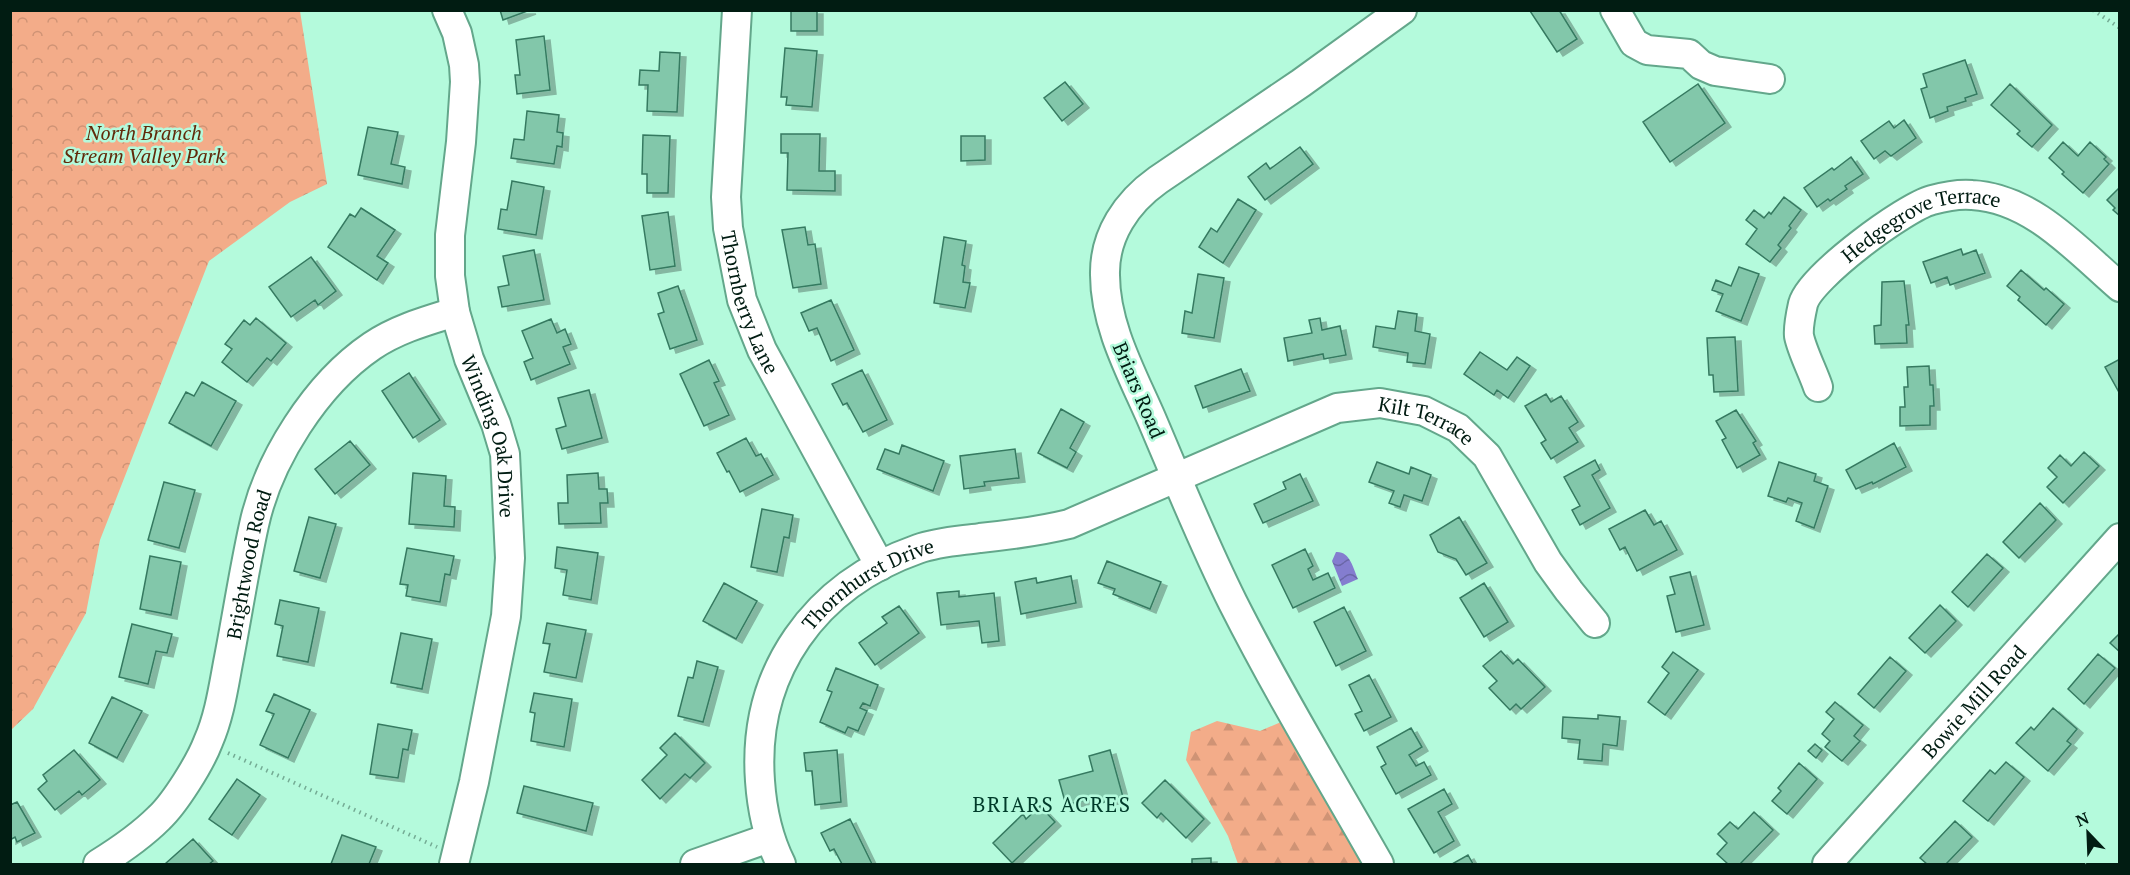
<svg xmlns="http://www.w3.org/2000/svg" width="2130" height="875" font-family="'PT Serif',serif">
	<defs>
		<pattern id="forest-firs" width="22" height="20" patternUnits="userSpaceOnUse" patternTransform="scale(1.5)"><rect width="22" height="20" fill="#f3ac89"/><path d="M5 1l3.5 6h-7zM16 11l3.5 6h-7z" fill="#cf9375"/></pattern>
		<pattern id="park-crowns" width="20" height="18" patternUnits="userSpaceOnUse" patternTransform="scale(1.5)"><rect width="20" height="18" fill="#f3ac89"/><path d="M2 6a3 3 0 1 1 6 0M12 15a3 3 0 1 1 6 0" fill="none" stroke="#cf9375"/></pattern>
		<pattern id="water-waves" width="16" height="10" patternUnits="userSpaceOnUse" patternTransform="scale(1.5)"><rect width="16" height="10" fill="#847dcf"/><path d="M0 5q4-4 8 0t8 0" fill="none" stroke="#6a66a7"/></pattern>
		<filter id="shadow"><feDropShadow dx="6" dy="4" stdDeviation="0" flood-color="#0004"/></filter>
	</defs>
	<rect width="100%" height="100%" fill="#b4fadc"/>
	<!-- forest -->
	<path fill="url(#forest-firs)" d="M1295,716L1379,864H1238L1228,836L1186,760L1191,732L1217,721L1260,731Z"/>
	<!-- park -->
	<path fill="url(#park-crowns)" d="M11,10L300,11L327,184L290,202L209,261L100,540L86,613L33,709L11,730Z"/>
	<!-- water -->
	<path fill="url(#water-waves)" d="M1336,552C1350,551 1353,568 1358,579L1342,586L1332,561Z"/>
	<!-- building -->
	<path fill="#82c7aa" stroke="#367a61" stroke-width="1.5" filter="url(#shadow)" d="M500,10H530L503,20Z
		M791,10H817V31H791Z
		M1559,10L1577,39L1557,52L1530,11Z
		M544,36L550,90L517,94L515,75H520L516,40Z
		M785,48L817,51L812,107L786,105L787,97H781Z
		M660,52L680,53L677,112L647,111L648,85H639L640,70L659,71Z
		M1965,60L1977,94L1965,98L1966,101L1947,107L1948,111L1930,118L1921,89L1927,87L1923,74Z
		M1065,82L1083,104L1062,121L1044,98Z
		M1698,84L1725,123L1670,162L1643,122Z
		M2010,84L2052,125L2032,147L2017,134L2020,131L1991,105Z
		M527,111L559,115L557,132L563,133L562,147L557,146L554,164L511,158L514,139L524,140Z
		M1904,120L1916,138L1891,156L1885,151L1874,159L1861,141L1889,121L1894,128Z
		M368,127L398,132L391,164L405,167L402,184L358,175Z
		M781,134H820L819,171H835V191L787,190L788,153H781Z
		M643,135L670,136L668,193H647V174H642Z
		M961,136H985V160L961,161Z
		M2063,142L2078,156L2090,142L2106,157L2104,159L2109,164L2083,193L2062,174L2064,172L2049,158Z
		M1300,147L1313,164L1265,200L1248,177L1266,163L1270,169Z
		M1851,157L1863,174L1845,186L1847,189L1830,201L1828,199L1817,207L1804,188L1832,168L1834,170Z
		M512,181L544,187L536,235L498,229L501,209L507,210Z
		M2120,187V216L2113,210L2115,208L2107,200Z
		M1784,197L1801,210L1789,226L1791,228L1778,245L1781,248L1770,262L1746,244L1757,229L1746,220L1754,210L1764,218L1769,212L1771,214Z
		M1238,199L1256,210L1223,263L1199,247L1211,228L1217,232Z
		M361,208L395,230L377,256L388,263L377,280L328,247L350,214L355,217Z
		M668,212L675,266L650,270L642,216Z
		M805,227L808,245L815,244L821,284L793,288L782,230Z
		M944,237L966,241L962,265L965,266L963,282L970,283L965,308L934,303Z
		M1961,249L1963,255L1976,250L1985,273L1950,285L1947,277L1931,283L1923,262Z
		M534,250L544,300L502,307L498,287L509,285L503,256Z
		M311,257L336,291L318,305L315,300L291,317L269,287Z
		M1739,267L1759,274L1741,321L1716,311L1723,294L1712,290L1716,280L1731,286Z
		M2021,270L2044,290L2046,288L2064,304L2046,325L2018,300L2020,297L2007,286Z
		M1198,274L1224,278L1214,338L1182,333L1185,311L1192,313Z
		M1904,281L1909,325H1906L1907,343L1875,344L1874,326L1881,325L1882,282Z
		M678,286L697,340L670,349L658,314L664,312L658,293Z
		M831,300L854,350L831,361L817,328L809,331L801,313Z
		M1398,311L1417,314L1415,331L1430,334L1425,364L1407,362L1408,353L1373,347L1376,326L1395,329Z
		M256,318L286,343L271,361L267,358L247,382L222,362L232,349L225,344L244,320L250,325Z
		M1320,318L1322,330L1340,326L1346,355L1324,359L1323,354L1288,361L1284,338L1312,333L1309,320Z
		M551,319L557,333L565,329L571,344L563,347L570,364L531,380L524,362L533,358L522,331Z
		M1735,337L1738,391L1714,392L1713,375H1709L1707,338Z
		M1480,352L1507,370L1517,357L1530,366L1508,398L1497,390L1494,395L1464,374Z
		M2120,359V394L2105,367Z
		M709,360L719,381L714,383L729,415L704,426L680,374Z
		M1929,366L1930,385H1933L1934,406H1930V425L1900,426V407H1905L1904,387H1908L1907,367Z
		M1241,369L1250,391L1203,408L1195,386Z
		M862,370L887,420L863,432L847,403L843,405L832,384Z
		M409,373L440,420L413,438L382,391Z
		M202,382L236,401L211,446L169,423L186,392L194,396Z
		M589,390L602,438L562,449L556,429L566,426L558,398Z
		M1546,394L1551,402L1561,396L1578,422L1569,428L1578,442L1551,459L1541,443L1546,440L1525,406Z
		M1061,409L1084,422L1070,448L1076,452L1067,468L1038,453Z
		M1736,410L1756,441L1753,443L1760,455L1737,468L1722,440L1726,438L1716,421Z
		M746,438L756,456L761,454L773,475L740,492L729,471L727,472L717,453Z
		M350,441L370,465L335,494L315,469Z
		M1894,443L1906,467L1873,484L1872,482L1856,489L1846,470Z
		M902,445L944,461L933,491L877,469L885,449L899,454Z
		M1015,449L1019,478L984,482L985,486L964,489L960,456Z
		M2084,452L2099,466L2063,503L2047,487L2057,477L2048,468L2060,455L2071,466Z
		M1595,460L1600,470L1592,475L1610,508L1580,525L1572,510L1580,506L1564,477Z
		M1377,462L1409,474L1411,467L1431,475L1422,501L1404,495L1400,507L1389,503L1394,491L1369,482Z
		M1779,462L1816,474L1814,481L1828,486L1814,528L1796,521L1802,503L1788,498L1786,502L1768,496Z
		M413,473L446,476L444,506L455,507L454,527L409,524Z
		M598,473L599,489H607L608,503H600L601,523L559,524L558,503H568L567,475Z
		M1300,474L1313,501L1263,523L1254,504L1286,489L1283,482Z
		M164,482L195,490L179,548L148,540Z
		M2040,503L2056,520L2019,558L2003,542Z
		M762,509L793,515L789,538L784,537L777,572L751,567Z
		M1645,510L1654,525L1661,521L1677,550L1637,571L1625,547L1620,550L1609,529Z
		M309,517L336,524L320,578L294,571Z
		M1459,517L1487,563L1466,575L1456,559L1438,552L1430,535Z
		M557,547L598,553L591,600L563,595L567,570L555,568Z
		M407,548L454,556L450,575L445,574L440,602L406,596L408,585L400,584Z
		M1305,549L1313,566L1308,569L1313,580L1328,573L1335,588L1293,608L1272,565Z
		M1987,554L2003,568L1968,607L1952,592Z
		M150,556L181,562L171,615L140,609Z
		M1107,561L1161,582L1150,609L1113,594L1115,589L1098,583Z
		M1690,572L1704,625L1676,632L1667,596L1675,594L1670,577Z
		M1071,576L1076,603L1021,614L1015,582L1036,578L1037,583Z
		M724,583L757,601L736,639L703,621Z
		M1484,583L1508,622L1484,637L1460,598Z
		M959,591V597L994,593L999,641L982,643L979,621L941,625L937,593Z
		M280,600L319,608L308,662L277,656L283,626L275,624Z
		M1940,605L1956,621L1925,653L1909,638Z
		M899,606L919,633L875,665L859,643L887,623L882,617Z
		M1344,607L1366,651L1336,666L1314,622Z
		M547,623L586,630L576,678L544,672L550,644L543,643Z
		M132,624L172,634L167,653L156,651L148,684L119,677Z
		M401,633L432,639L422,689L391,683Z
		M2120,633V652L2110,643Z
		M1501,651L1513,664L1518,659L1545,687L1521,709L1516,704L1510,710L1489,688L1497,681L1483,666Z
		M1673,652L1698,670L1665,715L1648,702L1669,673L1662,667Z
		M2098,654L2115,668L2084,704L2068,689Z
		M1890,657L1906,671L1874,708L1858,694Z
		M697,661L718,667L703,722L678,716L688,677L693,678Z
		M836,668L878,685L870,706L863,703L860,708L867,711L858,731L848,727L845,733L820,722L832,692L827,690Z
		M1369,675L1391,717L1364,731L1355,714L1362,711L1349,685Z
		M534,693L572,699L564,747L531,741L535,713L530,712Z
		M274,694L310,710L288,758L260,745L274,714L266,711Z
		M112,697L142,711L117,758L89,743Z
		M1835,702L1863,725L1854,736L1860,741L1842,761L1825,747L1830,741L1822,734L1834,719L1826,712Z
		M2053,708L2077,729L2067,741L2071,744L2048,771L2016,743L2031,727L2034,730Z
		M1598,715L1620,717L1617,746L1603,744L1602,761L1578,759L1580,740L1562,738L1563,717L1598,719Z
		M378,724L412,730L408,750L403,749L398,778L370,774Z
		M1411,728L1422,747L1409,755L1416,766L1424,762L1431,775L1396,794L1381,767L1386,764L1377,747Z
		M675,733L705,763L690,778L685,774L660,799L642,780L667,755L660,748Z
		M1815,744L1822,750L1816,758L1808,751Z
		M74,750L100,780L82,795L79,791L55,810L38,789L47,781L43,775Z
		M837,750L841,802L815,805L812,771H806L804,753Z
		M1110,750L1123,797L1101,803L1099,796L1066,805L1059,780L1093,771L1089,756Z
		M2006,762L2024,777L1988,821L1963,801L1990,770L1995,774Z
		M1799,763L1817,779L1787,814L1772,801L1781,791L1778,788Z
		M237,779L260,795L232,835L209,819Z
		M1165,780L1204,819L1186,838L1161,813L1157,818L1142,803Z
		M524,786L593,803L586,831L517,813Z
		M1444,789L1452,804L1438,812L1454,841L1434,853L1408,809Z
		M17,802L35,833L17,842L15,837L10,840V805Z
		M1040,806L1055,822L1012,863L993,843L1023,814L1026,819Z
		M1754,812L1773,830L1740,864H1728L1717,854L1727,843L1718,834L1730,822L1738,829Z
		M850,819L872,864H842L834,849L830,851L821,833Z
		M1955,821L1972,837L1946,864H1927L1920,858Z
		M342,835L376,847L369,864H331Z
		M193,839L213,861L209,864H165Z
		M1468,855L1473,864H1452Z
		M1211,858V864H1192V859Z"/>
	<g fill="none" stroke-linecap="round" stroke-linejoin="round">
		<defs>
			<g id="minor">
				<path id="s1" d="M447,10L457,33L464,65L465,82L461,142L450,235V276L455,312L469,359L496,424L505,454L510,558L506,616L474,782L454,864"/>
				<path id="s2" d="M737,10L726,197L728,228L742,300L762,350L880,566"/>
				<path d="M1615,10L1634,43L1647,50L1689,54L1701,65L1715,71L1770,79"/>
				<path id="s3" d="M1818,387C1813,372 1802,351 1799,336C1798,327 1801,313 1803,304C1810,277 1905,207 1932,200C1943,197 1960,194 1972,195C2032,198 2077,250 2120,287"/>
				<path id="s4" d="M98,864C119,851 141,836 159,818C175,803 200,763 208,742C219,717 223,690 228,663C237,617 244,570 254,525C268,460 316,384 372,346C397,329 426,321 455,312"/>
				<path d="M695,864L769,838"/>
				<path id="s5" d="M781,864C768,838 762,810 760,781C752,672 815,585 918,549C938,542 959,541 980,538C1010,535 1040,531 1069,524L1337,408L1380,403L1424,411L1458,428L1487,456L1548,562L1569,591L1595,623"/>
				<path d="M1379,864C1330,778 1278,692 1233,603C1203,543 1178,481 1152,420C1132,374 1105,326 1105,275C1104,235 1127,202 1158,180L1301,83L1402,10"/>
				<path id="s6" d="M1827,864L2120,538"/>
			</g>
		</defs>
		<!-- minor casing -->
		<use href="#minor" stroke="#63a78b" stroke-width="32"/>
		<!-- path -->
		<path stroke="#74ab94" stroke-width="4" stroke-dasharray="1.5 4.5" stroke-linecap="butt" d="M2093,10L2120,28
			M228,753L437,847"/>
		<!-- minor -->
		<use href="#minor" stroke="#fff" stroke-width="28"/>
	</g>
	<g text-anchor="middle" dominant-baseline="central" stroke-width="5" stroke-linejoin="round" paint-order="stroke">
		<!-- park labels -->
		<g font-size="20" font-style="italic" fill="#612a0a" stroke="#b4fadc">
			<text x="144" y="132">North Branch<tspan x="144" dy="23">Stream Valley Park</tspan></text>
		</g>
		<!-- street labels -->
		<g font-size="20" fill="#011c12" stroke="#b4fadc">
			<text stroke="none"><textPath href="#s3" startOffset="237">Hedgegrove Terrace</textPath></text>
			<text stroke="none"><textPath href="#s2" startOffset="296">Thornberry Lane</textPath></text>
			<text transform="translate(1139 390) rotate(67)">Briars Road</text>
			<text stroke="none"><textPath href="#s5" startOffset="928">Kilt Terrace</textPath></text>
			<text stroke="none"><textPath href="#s1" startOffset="436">Winding Oak Drive</textPath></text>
			<text stroke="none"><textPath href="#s4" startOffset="350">Brightwood Road</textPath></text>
			<text stroke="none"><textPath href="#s5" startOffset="328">Thornhurst Drive</textPath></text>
			<text stroke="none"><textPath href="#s6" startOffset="219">Bowie Mill Road</textPath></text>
		</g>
		<!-- neighbourhood labels -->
		<g font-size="21" letter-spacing="1.5" fill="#003b2a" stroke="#b4fadc">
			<text x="1052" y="804">BRIARS ACRES</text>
		</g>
	</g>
	<!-- border -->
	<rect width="2130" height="875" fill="none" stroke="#011c12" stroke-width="24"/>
	<!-- north arrow -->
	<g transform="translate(2088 833) rotate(337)" stroke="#b4fadc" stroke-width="4.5" paint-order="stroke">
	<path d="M0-4.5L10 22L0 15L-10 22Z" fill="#011c12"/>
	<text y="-9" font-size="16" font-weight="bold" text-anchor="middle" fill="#011c12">N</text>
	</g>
</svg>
